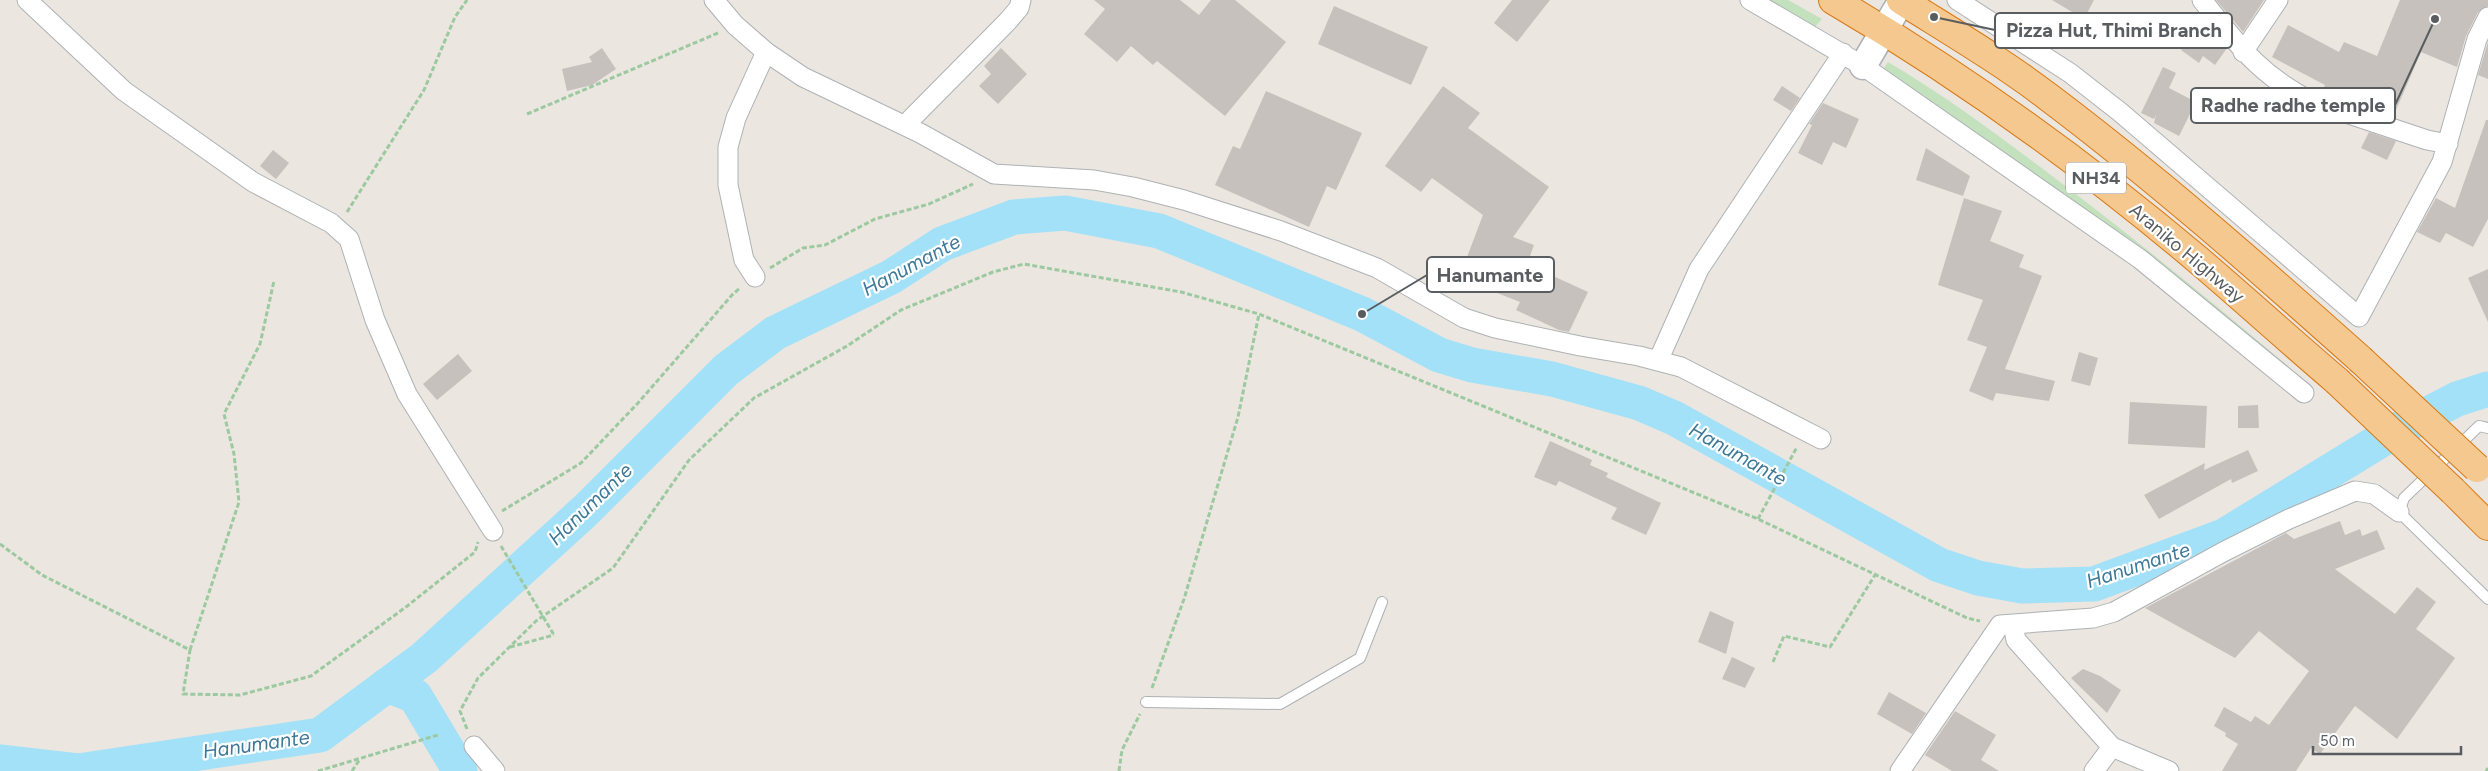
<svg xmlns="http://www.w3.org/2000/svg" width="2488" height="771" font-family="Figtree,sans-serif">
	<rect width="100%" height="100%" fill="#ebe6e0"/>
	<!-- green -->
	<path fill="#c4e1be" d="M1761,0H1788L1822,19L1815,27Z
		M1888,62C1947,97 2001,137 2056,179C2141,243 2222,310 2303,379L2305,383L2026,172L1884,68Z"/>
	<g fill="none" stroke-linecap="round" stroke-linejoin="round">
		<!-- river -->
		<path stroke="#a3e1f8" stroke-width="35" d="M387,685L415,696L460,771
			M0,762L78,771L320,735L424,658L586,510L726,370L775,333L891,277L942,244L1014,217L1065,213L1159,231L1362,314L1439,355L1472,365L1552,379L1639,403L1674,418L1939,565L1978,578L2022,586L2094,584L2224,536L2399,429L2457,399L2488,389"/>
	</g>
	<!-- building -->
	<path fill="#c6c1bc" d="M1094,0H1180L1199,15L1211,0H1235L1286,42L1225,116L1157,61L1153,65L1131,46L1117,62L1084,34L1105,9Z
		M1512,0H1550L1517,42L1494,23Z
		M2052,0H2094L2084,19Z
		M2216,0H2264L2243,32Z
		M2400,0H2488V6L2478,12L2466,36L2457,67L2421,52L2393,117L2324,87L2325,85L2272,57L2288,25L2339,52L2344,42L2377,56Z
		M1334,6L1428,47L1411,85L1318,44Z
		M2207,25L2227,48L2215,65L2203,56L2199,63L2181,50L2185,44L2179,40L2188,28L2194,32L2198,27L2203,31Z
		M2488,42V79L2478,75Z
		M602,48L616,69L592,85L567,91L562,69L592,62L589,57Z
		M1001,48L1027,74L998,104L979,86L991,74L984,66Z
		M2163,67L2176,73L2169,88L2196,102L2179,136L2154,123L2156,115L2154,119L2141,113Z
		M1443,86L1480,113L1468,128L1549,187L1513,237L1534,245L1527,264L1588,292L1569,332L1559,330L1516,310L1520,302L1459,278L1483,215L1432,178L1421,192L1385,166Z
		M1782,86L1800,98L1791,111L1773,100Z
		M1266,91L1362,133L1336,190L1327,186L1309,227L1215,185L1233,146L1240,149Z
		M1823,103L1859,119L1846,148L1833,142L1822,165L1798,153L1812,125L1809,124Z
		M2486,120H2488V219L2473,247L2446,233L2440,243L2417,232L2436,198L2455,208Z
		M2369,132L2396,141L2387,160L2361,148Z
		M1926,148L1970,176L1963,196L1916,180Z
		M273,150L289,163L276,179L260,166Z
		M1964,198L2002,211L1990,241L2024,255L2019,267L2042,276L2005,369L2055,381L2049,401L1996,393L1993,401L1969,391L1987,347L1967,340L1983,300L1938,285Z
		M2488,269V322L2468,278Z
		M2079,352L2098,358L2090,386L2071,381Z
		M458,354L472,371L437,400L423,384Z
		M2130,402L2207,406L2205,448L2128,444Z
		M2258,405L2259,428H2238V406Z
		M1550,441L1592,460L1590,465L1608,473L1606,477L1661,503L1646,535L1611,519L1617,508L1559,481L1556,486L1534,477Z
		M2248,450L2258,471L2232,483L2231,479L2159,519L2144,495L2205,463L2204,470Z
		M2340,521L2345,535L2360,529L2362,536L2377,530L2385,549L2335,569L2395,614L2417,587L2436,602L2416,629L2455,658L2397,739L2355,706L2320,754L2311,748L2296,771H2222L2238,744L2225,736L2226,733L2214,726L2224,707L2251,722L2255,716L2269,725L2309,671L2259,631L2235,658L2145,608L2286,533L2294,539Z
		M1710,611L1734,622L1726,654L1698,642Z
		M1732,657L1755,668L1745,688L1722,679Z
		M2083,669L2100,676L2121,690L2107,713L2071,678Z
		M1889,692L1926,713L1912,734L1877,714Z
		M1955,711L1996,735L1981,760L1999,771H1952L1925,755Z"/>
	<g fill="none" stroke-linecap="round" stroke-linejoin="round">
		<defs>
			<path id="lane" d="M2488,428L2479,426L2404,498L2399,512L2488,599
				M1146,702L1280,704L1360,658L1382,602"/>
			<path id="street" d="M27,0L124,91L253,182L331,223L349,239L375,320L407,394L493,531
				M714,0L735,25L766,52L736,118L728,147V185L744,260L755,277
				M1750,0L1863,66L2140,259L2304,393
				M1957,0L2070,73L2120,112L2359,317L2442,162L2477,39L2488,17
				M2202,0C2237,44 2261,77 2313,102L2427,140L2448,144
				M766,52L803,77L920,133L994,174L1094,180L1133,187L1184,200L1281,231L1377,268L1464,318L1495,328L1580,346L1639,356L1681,367L1821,439
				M2243,52L2278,0
				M908,126L911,119L1007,22L1019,8L1021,0
				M1658,361L1699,269L1843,53
				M2013,625L2016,640L2112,747L2169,771
				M474,746L495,771
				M1900,771L2000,625L2093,618L2114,612L2223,552L2289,519L2355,491L2374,494L2399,512
				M2094,771L2112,747"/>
			<path id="secondary" d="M1863,66L1902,0"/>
			<path id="highway" d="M1833,0C1961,75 2083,163 2197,259C2244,299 2290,341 2337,381
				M1901,0C1950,31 2001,61 2047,96C2156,178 2258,268 2360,359
				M2453,491L2488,526"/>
		</defs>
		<!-- lane casing -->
		<use href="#lane" stroke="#aeb2b5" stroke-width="12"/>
		<!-- street casing -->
		<use href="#street" stroke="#aeb2b5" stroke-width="21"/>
		<!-- secondary casing -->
		<use href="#secondary" stroke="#adb1b5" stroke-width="29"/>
		<!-- highway casing -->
		<use href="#highway" stroke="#d97912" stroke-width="30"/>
		<!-- path -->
		<path stroke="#9cc9a0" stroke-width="3" stroke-dasharray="5 2.5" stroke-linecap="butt" d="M527,114L718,33
			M347,212L424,90L455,17L467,0
			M770,268L803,248L825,245L875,219L929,204L973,184
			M502,511L581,463L638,403L732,295L740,288
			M1758,519L1797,447
			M0,544L42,575L190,650L183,694L240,695L311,676L406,607L475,552L478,542
			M510,647L554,635
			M190,650L239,502L234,454L224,414L260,344L274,281
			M1773,662L1784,636L1830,647L1875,575
			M1152,688L1184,599L1238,417L1259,314
			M467,729L460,711L478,678L536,621L613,568L689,460L754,398L847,346L901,310L993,272L1024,264L1181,292L1259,314L1758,519L1967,618L1980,621
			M318,771L438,735
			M352,771L360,759
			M1119,771L1122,750L1140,714
			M2486,771L2488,768"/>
		<!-- lane -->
		<use href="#lane" stroke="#fff" stroke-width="10"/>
		<!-- street -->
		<use href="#street" stroke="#fff" stroke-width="19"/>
		<!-- secondary -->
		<use href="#secondary" stroke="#fff" stroke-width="26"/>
		<!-- highway -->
		<use href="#highway" stroke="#f4c88e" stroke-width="28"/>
		<defs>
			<path id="highway-bridge" d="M2360,359L2477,468
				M2337,381L2453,491"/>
		</defs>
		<!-- highway-bridge casing -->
		<use href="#highway-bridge" stroke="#d97912" stroke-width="30" stroke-linecap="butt"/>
		<!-- path-bridge -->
		<path stroke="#9cc9a0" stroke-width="3" stroke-dasharray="5 2.5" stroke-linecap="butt" d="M501,546L554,635"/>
		<!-- highway-bridge -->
		<use href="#highway-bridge" stroke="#f4c88e" stroke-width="28"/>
	</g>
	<g text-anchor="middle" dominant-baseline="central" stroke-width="4.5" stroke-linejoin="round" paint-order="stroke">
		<!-- shield labels -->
		<rect fill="#fff" stroke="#8b8e90" stroke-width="1" x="2066" y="162.5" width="60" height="31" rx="4"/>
		<g font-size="18" font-weight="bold" fill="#595d60">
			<text x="2096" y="178">NH34</text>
		</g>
		<!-- street labels -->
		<g font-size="19" fill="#595d60" stroke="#fff">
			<text transform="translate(2187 253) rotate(40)">Araniko Highway</text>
		</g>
		<!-- water labels -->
		<g font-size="20" font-style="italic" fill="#3e7897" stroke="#fff">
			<text transform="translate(911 265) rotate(-28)">Hanumante</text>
			<text transform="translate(1738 454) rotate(29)">Hanumante</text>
			<text transform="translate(590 504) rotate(-44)">Hanumante</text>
			<text transform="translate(2138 565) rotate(-18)">Hanumante</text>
			<text transform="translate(256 744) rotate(-8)">Hanumante</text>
		</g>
	</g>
	<!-- callouts -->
	<path fill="none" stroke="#595d60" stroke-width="2" d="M1934 17L1995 30M2435 19L2395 105M1362 314L1427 275"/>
	<g fill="#595d60" stroke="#fff" stroke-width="2">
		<circle cx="1934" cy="17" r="5"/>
		<circle cx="2435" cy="19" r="5"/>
		<circle cx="1362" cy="314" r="5"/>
	</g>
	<g fill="#fff" stroke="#595d60" stroke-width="2">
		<rect x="1995" y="13" width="237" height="35" rx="5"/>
		<rect x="2191" y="88" width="204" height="35" rx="5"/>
		<rect x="1427" y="257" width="127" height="35" rx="5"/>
	</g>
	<g font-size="20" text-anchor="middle" font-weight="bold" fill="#595d60">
		<text x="2114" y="37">Pizza Hut, Thimi Branch</text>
		<text x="2293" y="112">Radhe radhe temple</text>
		<text x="1490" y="282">Hanumante</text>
	</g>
	<!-- scale -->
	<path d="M2313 746v8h148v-8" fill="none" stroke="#595d60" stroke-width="2.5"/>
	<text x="2320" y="746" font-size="15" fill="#595d60" stroke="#ffffff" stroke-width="4" paint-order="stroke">50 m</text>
</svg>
